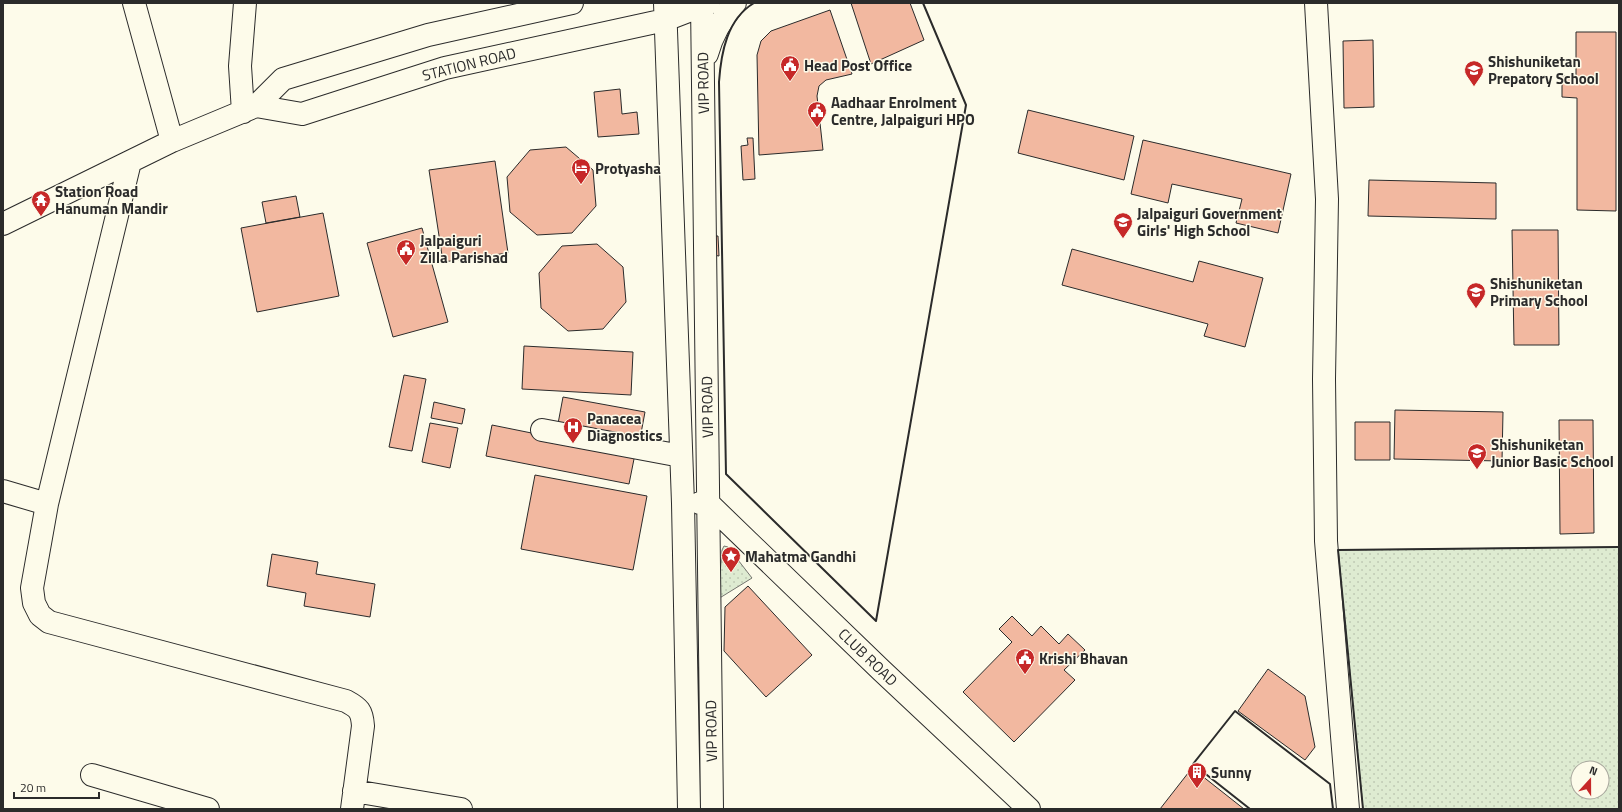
<svg xmlns="http://www.w3.org/2000/svg" width="1622" height="812" font-family="'Titillium Web',sans-serif">
	<defs>
		<pattern id="green-dots" width="8" height="8" patternUnits="userSpaceOnUse"><rect width="8" height="8" fill="#deebd1"/><path d="M2 2h.1M6 6h.1" fill="none" stroke="#bfcab4" stroke-width="1.8" stroke-linecap="round"/></pattern>
	</defs>
	<rect width="100%" height="100%" fill="#fdfbea"/>
	<!-- green -->
	<path fill="url(#green-dots)" stroke="#74746e" fill-rule="evenodd" d="M724,546L728,547L752,578L718,599L722,550Z
		M1619,547V809H1363L1338,550ZM1578,768H1602V792H1578Z"/>
	<!-- building -->
	<path fill="#f2b8a0" stroke="#2b2b2b" d="M851,3H910L924,40L871,64Z
		M830,10L852,74L826,80L819,86L817,96L823,150L759,155L757,55L761,41L771,31Z
		M1576,32H1616V211L1577,210V98L1562,97V76H1576Z
		M1373,40L1374,107L1344,108L1343,41Z
		M620,89L622,114L637,112L639,134L598,137L594,92Z
		M1028,110L1134,136L1124,180L1018,153Z
		M747,138H753L755,179L743,180L741,146L748,145Z
		M1143,140L1291,174L1278,233L1236,223L1242,199L1172,184L1168,203L1131,194Z
		M566,147L593,170L596,206L572,233L537,235L510,212L507,177L530,150Z
		M495,161L508,253L443,262L429,170Z
		M1369,180L1496,183V219L1368,216Z
		M296,196L300,217L266,223L262,202Z
		M323,213L339,296L257,312L241,228Z
		M422,228L448,322L393,337L367,243Z
		M1512,230H1558L1559,345H1514Z
		M713,236H718L719,256L713,255Z
		M597,244L623,267L626,302L603,329L568,331L541,308L539,273L562,246Z
		M1072,249L1193,282L1199,261L1263,278L1245,347L1204,336L1208,324L1062,285Z
		M524,346L633,352L631,395L522,389Z
		M404,375L426,379L412,451L389,447Z
		M563,397L645,412L639,444L557,429Z
		M434,402L465,409L462,424L431,418Z
		M1395,410L1503,412L1502,461L1394,459Z
		M1559,420H1593L1594,533L1560,534Z
		M1355,422H1390V460H1355Z
		M430,423L458,428L450,468L422,462Z
		M492,425L635,454L629,484L486,456Z
		M535,475L647,496L633,570L521,549Z
		M272,554L318,562L316,574L375,584L370,617L304,606L306,593L267,586Z
		M748,586L812,655L766,697L724,651L725,607Z
		M1012,616L1032,636L1041,626L1059,644L1068,634L1085,650L1064,670L1075,680L1014,742L963,692L1012,642L999,629Z
		M1268,669L1305,696L1315,747L1305,760L1238,711Z
		M1192,768L1244,809H1160Z"/>
	<g fill="none" stroke-linecap="round" stroke-linejoin="round">
		<defs>
			<path id="minor" d="M134,3L172,141
				M665,3L683,503L689,809
				M702,3L712,809
				M1316,3L1327,199L1324,379L1326,541L1348,809
				M707,54C712,35 722,18 735,3
				M256,106L302,114L445,68L665,20L709,3
				M243,112L240,66L245,3
				M130,162L47,504L32,588L34,603L40,615L49,622L346,701C359,708 362,711 363,726L352,809
				M3,224L172,141L256,106L283,79L428,35L572,3
				M542,430L681,456
				M3,491L47,504
				M700,503H708L881,670L1029,809
				M92,775L208,809
				M354,791L461,809"/>
		</defs>
		<!-- minor casing -->
		<use href="#minor" stroke="#2b2b2b" stroke-width="24"/>
		<!-- minor -->
		<use href="#minor" stroke="#fdfbea" stroke-width="22"/>
		<!-- wall -->
		<path stroke="#2b2b2b" stroke-width="2" d="M754,3C727,19 721,53 719,82L726,474L876,621L966,105L923,3
			M1250,809L1193,764L1235,711L1330,784L1333,809
			M1363,809L1338,550L1619,547"/>
	</g>
	<!-- icons -->
	<defs>
		<symbol id="civic-pin" viewBox="-11 -11 22 30"><path d="M0 17L-7.5 6A9.5 9.5 0 1 1 7.5 6Z" fill="#c62828" stroke="#fdfbea"/><path d="M-.6-6.5H3V-4.5H.6V-3L4-1V1h2V6H-6V1h2V-1L-.6-3ZM-1.2 2.5V6h2.4V2.5Z" fill="#fff"/></symbol>
		<symbol id="school-pin" viewBox="-11 -11 22 30"><path d="M0 17L-7.5 6A9.5 9.5 0 1 1 7.5 6Z" fill="#c62828" stroke="#fdfbea"/><path d="M0-5L7-2L0 1L-7-2ZM-4 1L0 2.5L4 1V4Q0 6-4 4Z" fill="#fff"/></symbol>
		<symbol id="hotel-pin" viewBox="-11 -11 22 30"><path d="M0 17L-7.5 6A9.5 9.5 0 1 1 7.5 6Z" fill="#c62828" stroke="#fdfbea"/><path d="M-6-4.5h1.5V1H6V5H4.5V3h-9V5H-6ZM-4 0a1.8 1.8 0 1 1 3.6 0ZM.5 0V-2.5h3Q6-2.5 6 0Z" fill="#fff"/></symbol>
		<symbol id="temple-pin" viewBox="-11 -11 22 30"><path d="M0 17L-7.5 6A9.5 9.5 0 1 1 7.5 6Z" fill="#c62828" stroke="#fdfbea"/><path d="M0-6L5-2H3V0L6.5 2.5H4V6H1.5V3h-3V6H-4V2.5H-6.5L-3 0V-2H-5Z" fill="#fff"/></symbol>
		<symbol id="hospital-pin" viewBox="-11 -11 22 30"><path d="M0 17L-7.5 6A9.5 9.5 0 1 1 7.5 6Z" fill="#c62828" stroke="#fdfbea"/><path d="M-5-5h3v3.5h4V-5h3V5h-3V1.5h-4V5h-3Z" fill="#fff"/></symbol>
		<symbol id="sight-pin" viewBox="-11 -11 22 30"><path d="M0 17L-7.5 6A9.5 9.5 0 1 1 7.5 6Z" fill="#c62828" stroke="#fdfbea"/><path d="M0-6L1.8-2.2L6-1.7L2.9 1.2L3.7 5.4L0 3.3L-3.7 5.4L-2.9 1.2L-6-1.7L-1.8-2.2Z" fill="#fff"/></symbol>
		<symbol id="building-pin" viewBox="-11 -11 22 30"><path d="M0 17L-7.5 6A9.5 9.5 0 1 1 7.5 6Z" fill="#c62828" stroke="#fdfbea"/><path d="M-4-6H4V6H1V3H-1V6H-4ZM-2.5-4.3h1.7v1.8h-1.7ZM.8-4.3h1.7v1.8H.8ZM-2.5-1h1.7V.8h-1.7ZM.8-1h1.7V.8H.8Z" fill="#fff"/></symbol>
	</defs>
	<g fill-rule="evenodd">
		<use href="#civic-pin" x="779" y="54" width="22" height="30"/>
		<use href="#school-pin" x="1463" y="59" width="22" height="30"/>
		<use href="#civic-pin" x="806" y="100" width="22" height="30"/>
		<use href="#hotel-pin" x="570" y="157" width="22" height="30"/>
		<use href="#temple-pin" x="30" y="189" width="22" height="30"/>
		<use href="#school-pin" x="1112" y="211" width="22" height="30"/>
		<use href="#civic-pin" x="395" y="238" width="22" height="30"/>
		<use href="#school-pin" x="1465" y="281" width="22" height="30"/>
		<use href="#hospital-pin" x="562" y="416" width="22" height="30"/>
		<use href="#school-pin" x="1466" y="442" width="22" height="30"/>
		<use href="#sight-pin" x="720" y="545" width="22" height="30"/>
		<use href="#civic-pin" x="1014" y="647" width="22" height="30"/>
		<use href="#building-pin" x="1186" y="761" width="22" height="30"/>
	</g>
	<g text-anchor="middle" dominant-baseline="central" stroke-width="3" stroke-linejoin="round" paint-order="stroke">
		<!-- poi labels -->
		<g font-size="15" font-weight="bold" fill="#2b2b2b" stroke="#fdfbea" text-anchor="start">
			<text x="1488" y="61">Shishuniketan<tspan x="1488" dy="17">Prepatory School</tspan></text>
			<text x="804" y="65">Head Post Office</text>
			<text x="831" y="102">Aadhaar Enrolment<tspan x="831" dy="17">Centre, Jalpaiguri HPO</tspan></text>
			<text x="595" y="168">Protyasha</text>
			<text x="55" y="191">Station Road<tspan x="55" dy="17">Hanuman Mandir</tspan></text>
			<text x="1137" y="213">Jalpaiguri Government<tspan x="1137" dy="17">Girls' High School</tspan></text>
			<text x="420" y="240">Jalpaiguri<tspan x="420" dy="17">Zilla Parishad</tspan></text>
			<text x="1490" y="283">Shishuniketan<tspan x="1490" dy="17">Primary School</tspan></text>
			<text x="587" y="418">Panacea<tspan x="587" dy="17">Diagnostics</tspan></text>
			<text x="1491" y="444">Shishuniketan<tspan x="1491" dy="17">Junior Basic School</tspan></text>
			<text x="745" y="556">Mahatma Gandhi</text>
			<text x="1039" y="658">Krishi Bhavan</text>
			<text x="1211" y="772">Sunny</text>
		</g>
		<!-- street labels -->
		<g font-size="15" fill="#2b2b2b" stroke="#fdfbea">
			<text transform="translate(469 64) rotate(-14)">STATION ROAD</text>
			<text transform="translate(703 83) rotate(-91)">VIP ROAD</text>
			<text transform="translate(707 407) rotate(-91)">VIP ROAD</text>
			<text transform="translate(868 657) rotate(44)">CLUB ROAD</text>
			<text transform="translate(711 731) rotate(-91)">VIP ROAD</text>
		</g>
	</g>
	<!-- border -->
	<rect width="1622" height="812" fill="none" stroke="#2b2b2b" stroke-width="8"/>
	<!-- north arrow -->
	<g transform="translate(1590 780) rotate(21)"><circle r="19" fill="#fdfbea" stroke="#a9a89e"/>
	<path d="M0-3L7 15L0 10L-7 15Z" fill="#c62828"/>
	<text y="-6" font-size="11" font-weight="bold" text-anchor="middle" fill="#2b2b2b">N</text>
	</g>
	<!-- scale -->
	<path d="M14 792v6h85v-6" fill="none" stroke="#2b2b2b" stroke-width="2"/>
	<text x="20" y="792" font-size="12" fill="#2b2b2b" stroke="#fdfbea" stroke-width="3" paint-order="stroke">20 m</text>
</svg>
